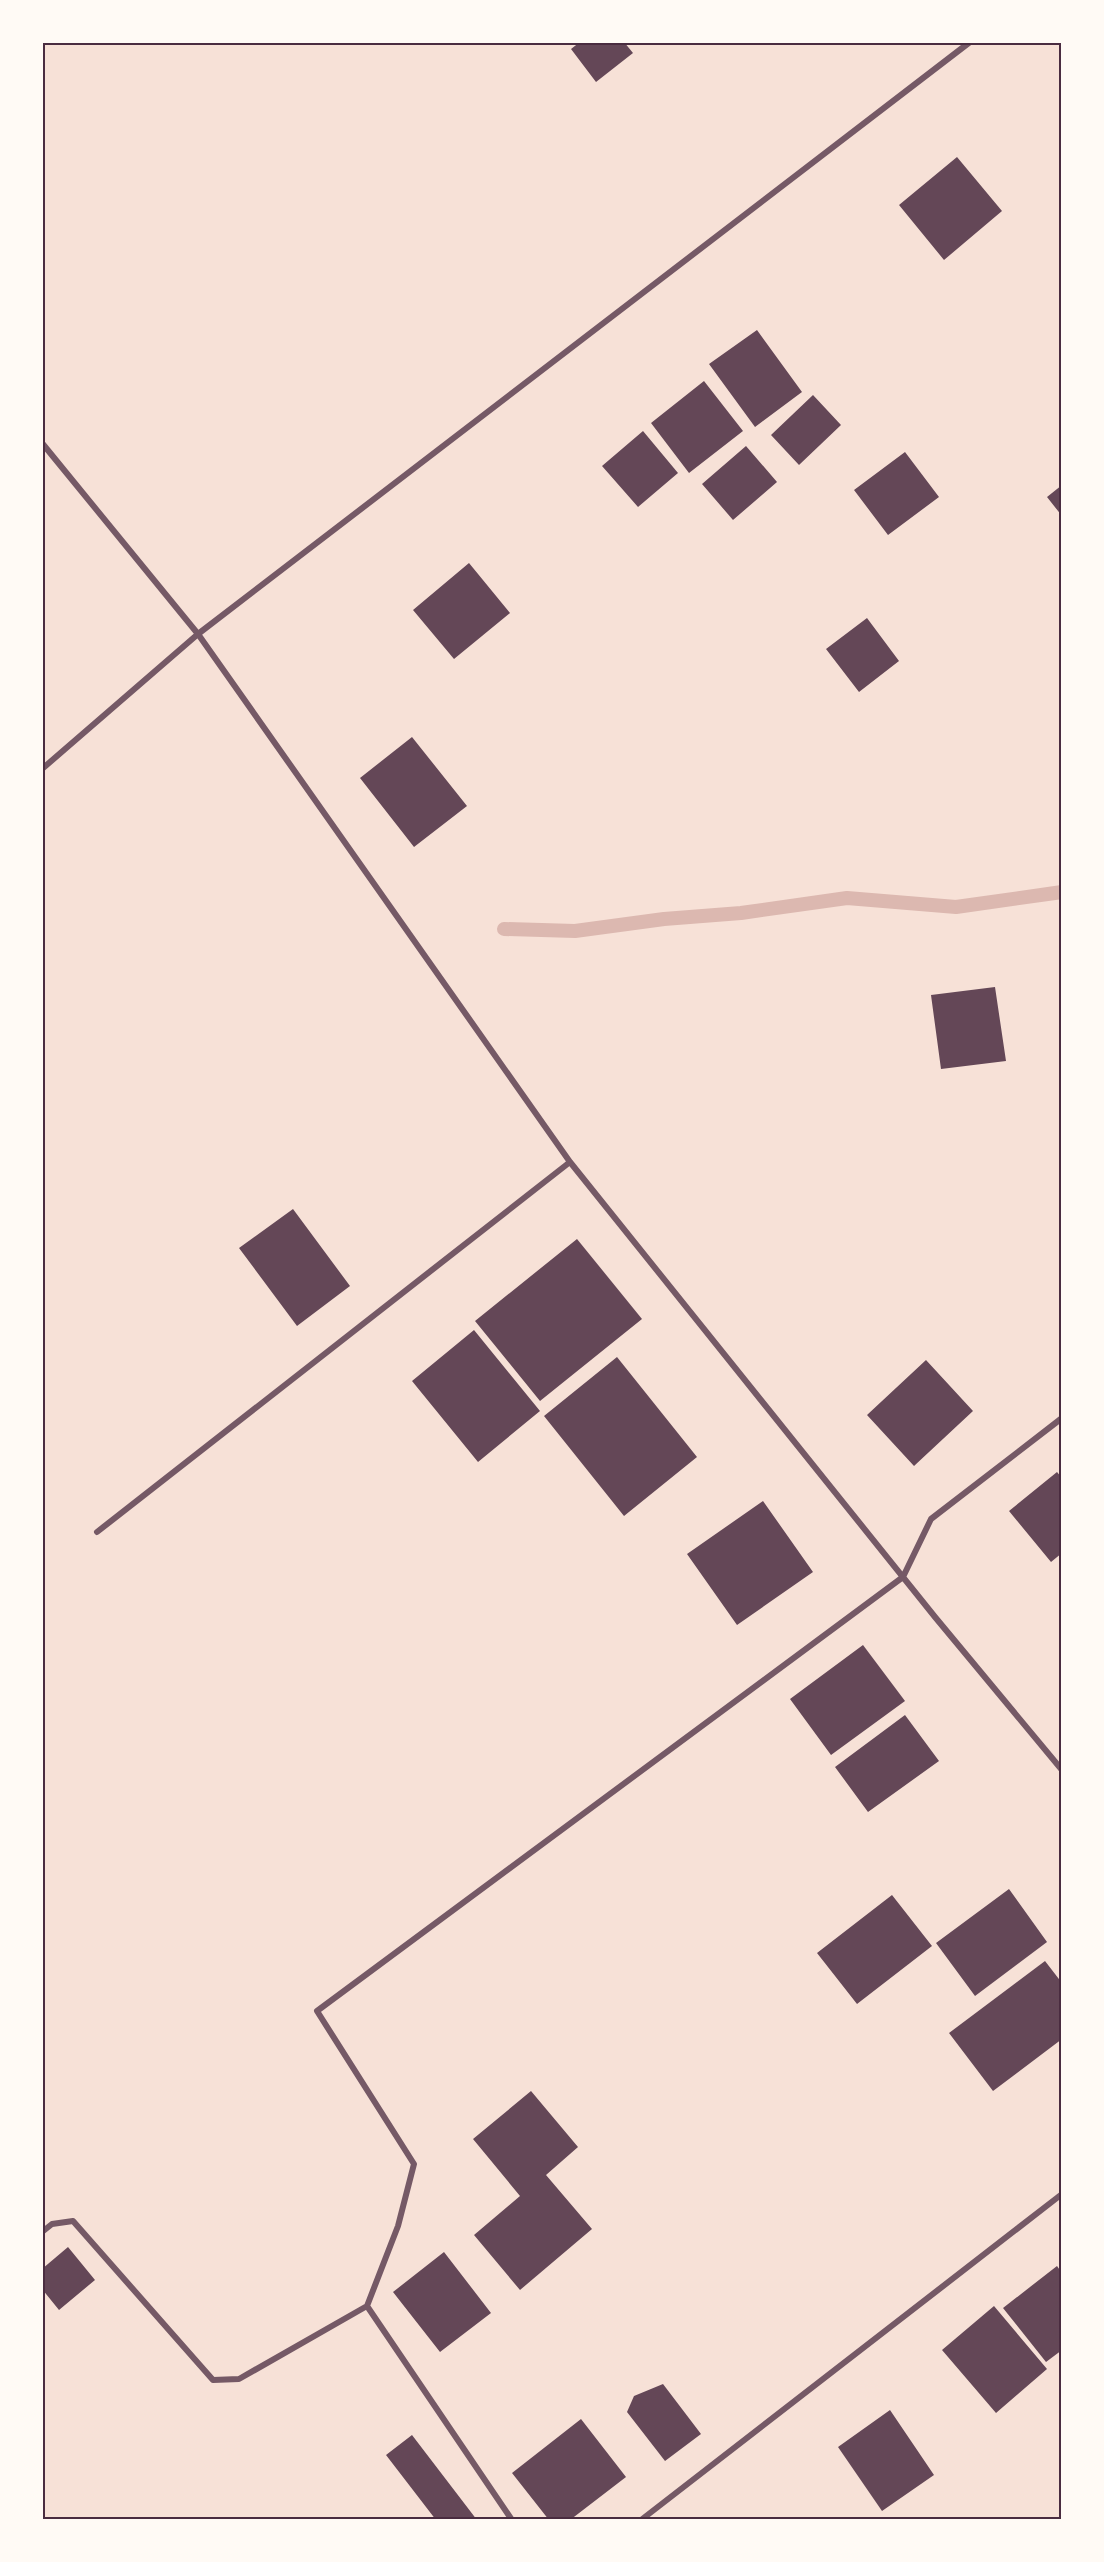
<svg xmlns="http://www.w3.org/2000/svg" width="1104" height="2562" font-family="'Roboto Condensed',sans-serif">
	<rect width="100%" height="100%" fill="#f7e1d7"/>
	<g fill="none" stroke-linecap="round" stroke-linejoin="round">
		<!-- stream -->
		<path stroke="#dcb8b0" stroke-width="14" d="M504,929L575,931L664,919L741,913L847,898L956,907L1062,892"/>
	</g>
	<!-- building -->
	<path fill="#644757" d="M580,42H624L633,53L596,82L571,49Z
		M957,157L1002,211L944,260L899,205Z
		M757,330L802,392L755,427L709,364Z
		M704,381L743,431L689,473L651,423Z
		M813,395L841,425L799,465L771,435Z
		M643,431L678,473L638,507L602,466Z
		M746,446L777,482L733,520L702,484Z
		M905,452L939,497L888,535L854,490Z
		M1062,485V516L1047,497Z
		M469,563L510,613L454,659L413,610Z
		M867,618L899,661L859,692L826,649Z
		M412,737L467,806L414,847L360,778Z
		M995,987L1006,1061L941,1069L931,995Z
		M293,1209L350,1286L297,1326L239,1248Z
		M577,1239L642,1319L540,1401L475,1321Z
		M474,1330L540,1411L478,1462L412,1381Z
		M617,1357L697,1457L624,1516L544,1416Z
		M926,1360L973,1411L914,1466L867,1415Z
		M1057,1472L1062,1478V1553L1051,1562L1009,1511Z
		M763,1501L813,1572L737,1625L687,1554Z
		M863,1645L905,1701L831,1755L790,1699Z
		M905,1715L939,1761L868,1812L835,1767Z
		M1009,1889L1047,1942L975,1996L936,1943Z
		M892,1895L932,1946L857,2004L817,1953Z
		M1045,1961L1062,1983V2039L993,2091L949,2033Z
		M531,2091L578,2147L546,2175L592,2229L520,2290L474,2235L520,2196L473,2139Z
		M68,2247L95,2280L59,2310L42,2289V2269Z
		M444,2252L491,2313L440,2352L393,2292Z
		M1057,2266L1062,2273V2350L1046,2362L1003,2308Z
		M994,2306L1047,2369L996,2413L942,2350Z
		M663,2384L701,2434L665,2461L627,2412L634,2396Z
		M890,2410L934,2475L882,2511L838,2447Z
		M581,2419L626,2477L570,2520H549L512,2473Z
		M412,2435L477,2520H436L386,2455Z"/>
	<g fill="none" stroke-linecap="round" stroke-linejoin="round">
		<!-- minor -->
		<path stroke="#755966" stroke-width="6" d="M42,443L198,634L570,1162L935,1617L1062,1770
			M42,769L198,634L970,42
			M97,1532L570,1162
			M42,2232L52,2224L73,2221L213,2380L239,2379L367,2306L512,2520
			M367,2306L398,2226L414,2164L317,2011L903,1577L931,1519L1062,1418
			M641,2520L1062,2194"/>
	</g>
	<!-- border -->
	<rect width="1104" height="2562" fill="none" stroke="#fffaf5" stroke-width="87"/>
	<rect x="44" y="44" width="1016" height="2474" fill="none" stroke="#4a2c40" stroke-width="2"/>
</svg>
